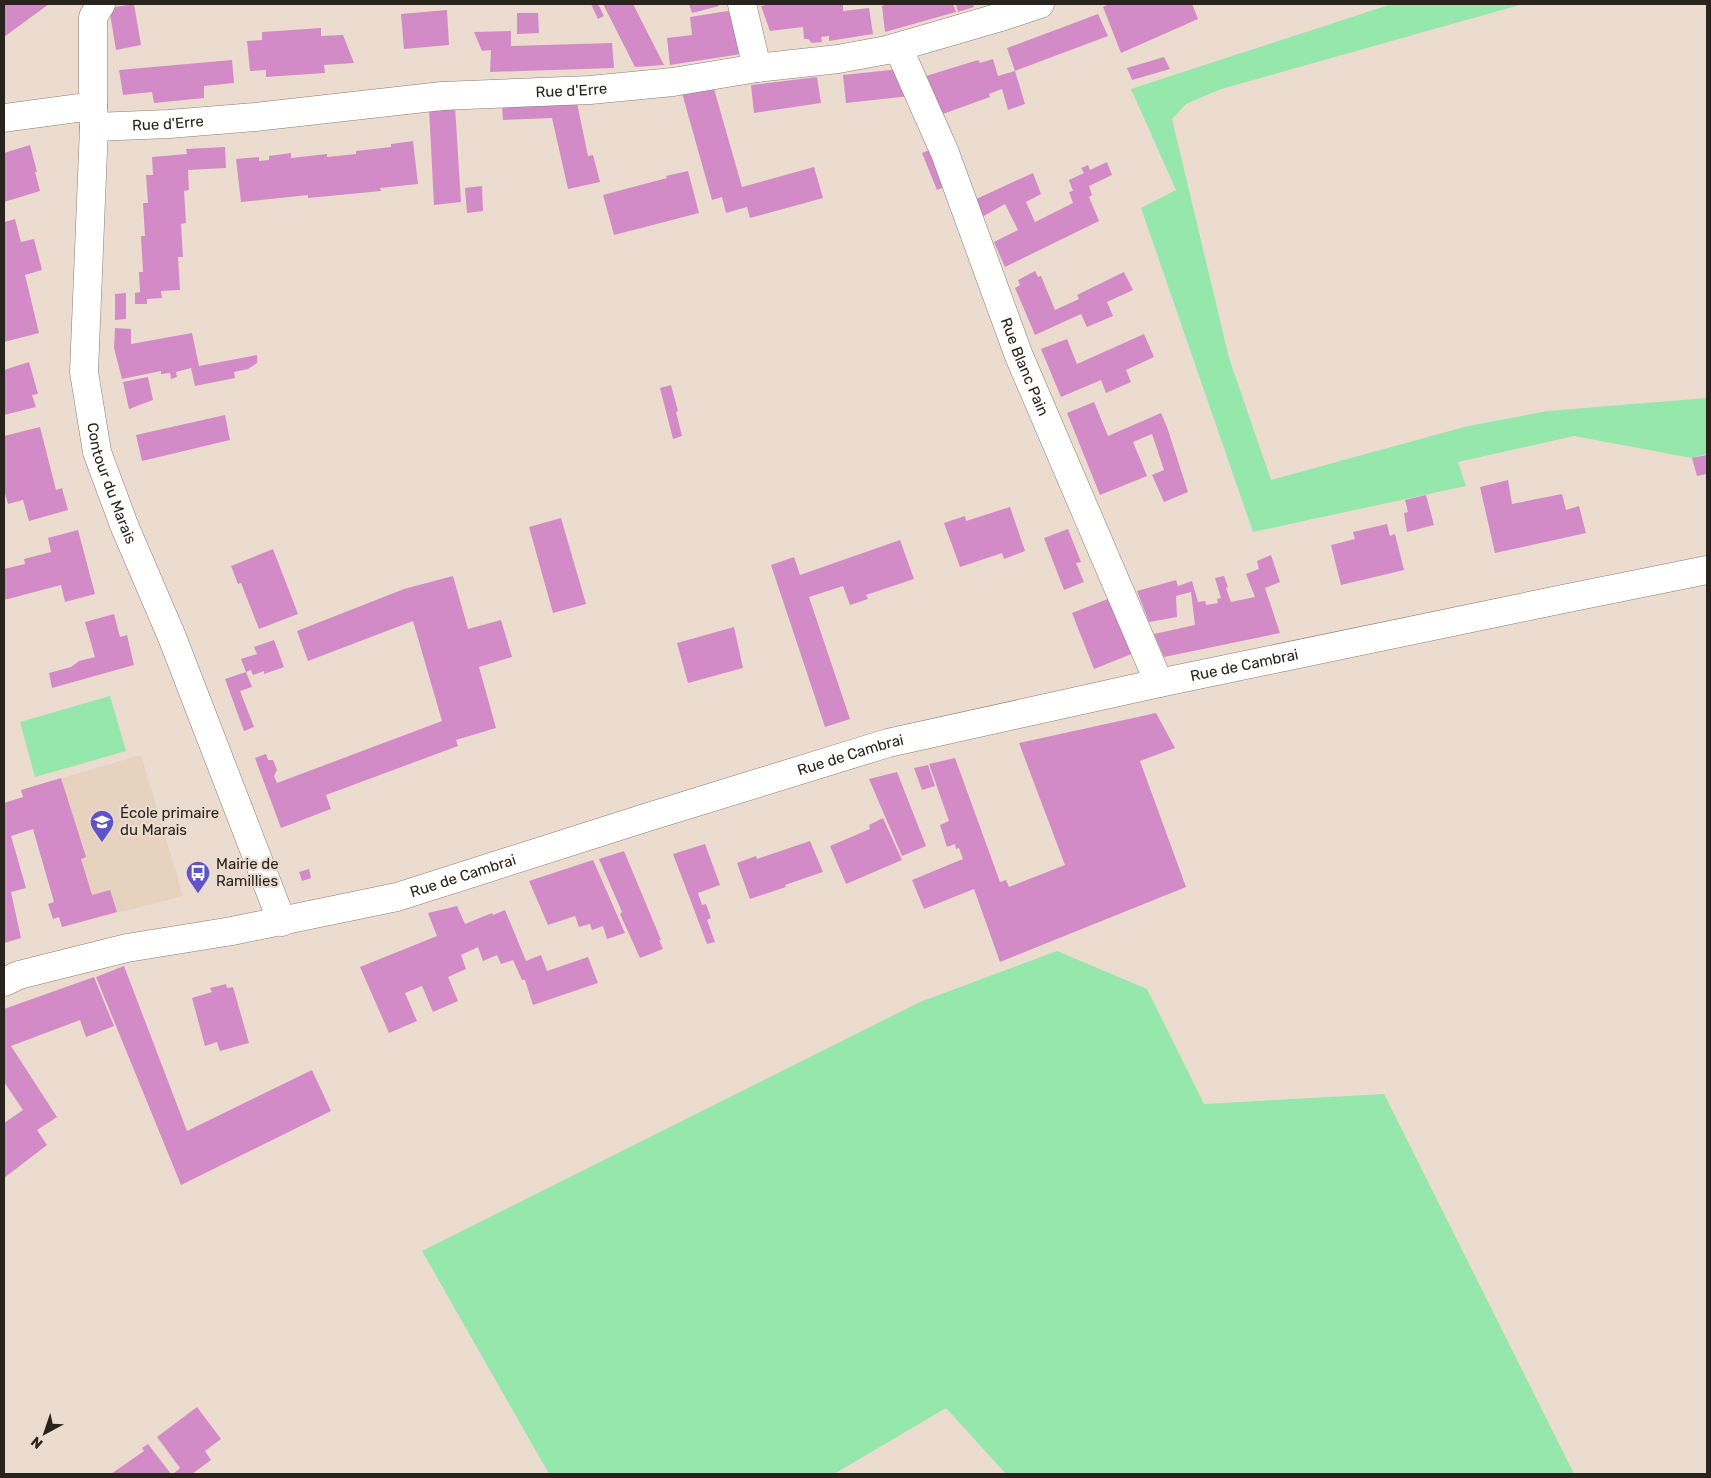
<svg xmlns="http://www.w3.org/2000/svg" width="1711" height="1478" font-family="Rubik,sans-serif">
	<rect width="100%" height="100%" fill="#ecdccf"/>
	<!-- built -->
	<path fill="#e7d1bf" d="M141,755L183,896L62,927L21,790Z"/>
	<!-- green -->
	<path fill="#95e7ab" d="M1392,4H1523L1221,89L1186,104L1172,119L1229,358L1271,480L1468,426L1548,411L1707,398V454L1692,458L1574,436L1458,462L1466,486L1253,532L1141,208L1176,190L1131,89Z
		M110,696L126,751L35,777L20,722Z
		M1057,951L1147,989L1204,1104L1384,1094L1574,1474H1006L946,1408L834,1474H549L422,1251L920,1002Z"/>
	<!-- building -->
	<path fill="#d38bc7" d="M4,4H49L4,37Z
		M134,4L141,45L116,50L109,8Z
		M591,4H598L604,16L598,19Z
		M603,4H633L664,65L635,67Z
		M689,4H718L719,6L692,13Z
		M771,4H843V11L869,8L873,34L829,41V36L821,37L822,42L812,43L808,39H804L803,27L770,31L761,6Z
		M887,4H953L956,12L885,32L882,6Z
		M956,4H973L974,7L958,12Z
		M1109,4H1192L1198,19L1121,53L1103,7Z
		M447,10L449,45L404,49L401,14Z
		M734,10L741,54L670,65L667,38L692,35L690,17Z
		M517,13H538L539,33L517,34Z
		M1098,14L1108,36L1015,71L1007,48Z
		M321,28V36L343,35L354,63L324,65L325,73L266,77V70L250,71L247,41L262,40V32Z
		M511,31V46L612,43L614,68L490,72L491,50L482,51L474,32Z
		M1164,57L1170,69L1132,80L1127,68Z
		M993,59L998,76L1015,71L1025,104L1008,110L1002,89L989,94L990,97L940,115L933,102L926,76L978,60L980,63Z
		M232,60L234,83L204,86V98L154,103L152,92L123,95L119,70Z
		M900,69L910,96L846,103L843,75Z
		M817,77L821,103L754,113L751,85Z
		M714,89L742,187L814,167L823,198L750,218L747,207L726,213L722,197L712,200L682,93Z
		M577,103L588,156L593,155L600,182L568,189L552,118L503,120L502,106Z
		M455,106L461,202L434,205L429,108Z
		M413,141L418,184L380,188L381,191L308,198V195L241,202L236,159L259,157V161L269,160V156L291,153V158L327,154V157L356,154V151L391,147V144Z
		M30,145L37,172H35L40,191L4,202V153Z
		M225,147L226,168L188,170L189,190L184,191L186,223L181,224L183,257H178L180,290L161,291L162,298L147,299V304H135V293L140,292L139,272H143L141,236H145L143,203H148L146,175H153L152,157L187,154L186,149Z
		M932,149L947,186L937,190L922,153Z
		M1107,162L1112,175L1089,186L1092,195L1089,197L1099,221L1005,267L994,242L1018,230L1005,204L982,217L974,200L1033,173L1041,194L1026,202L1035,222L1073,203L1069,192L1073,191L1069,180L1084,173L1081,168L1088,165L1090,170Z
		M688,171L699,213L614,235L603,195L667,178L666,176Z
		M482,186L483,211L467,213L465,188Z
		M15,219L21,242L34,239L42,270L25,275L39,333L4,342V280H5L4,274V222Z
		M1035,271L1038,277L1041,276L1055,310L1079,299L1077,295L1124,272L1133,290L1107,302L1113,316L1087,327L1081,314L1035,335L1015,288L1020,285L1018,280Z
		M126,293V319L115,320V294Z
		M115,328L131,329V344L192,333L199,366L257,355V363L248,369L234,372L235,378L195,386L191,368L176,372L177,377L171,379L170,373L161,374V371L122,379L114,348Z
		M1144,334L1154,357L1126,370L1131,382L1106,393L1101,380L1061,397L1041,349L1067,339L1077,364Z
		M29,362L38,394L32,395L36,407L4,415V370Z
		M148,377L153,400L129,409L123,382Z
		M671,385L678,411L676,412L682,436L673,439L660,388Z
		M1094,402L1108,436L1161,413L1167,427L1188,492L1164,502L1152,475L1164,470L1152,434L1133,442L1147,476L1100,495L1067,413Z
		M225,415L230,440L142,461L136,435Z
		M40,427L56,490L62,488L68,510L29,521L23,500L8,504L4,490V436Z
		M1707,455V474L1697,476L1692,458Z
		M1508,480L1512,504L1562,494L1566,510L1579,506L1586,533L1495,553L1480,487Z
		M1426,495L1434,525L1407,532L1404,513L1408,512L1405,500Z
		M1010,507L1025,551L1004,559L1002,553L960,567L944,523L965,516L966,521Z
		M561,518L586,604L553,613L529,527Z
		M1387,524L1390,536L1395,534L1404,570L1341,585L1331,545L1355,539L1353,532Z
		M1068,529L1081,562L1076,563L1084,582L1064,590L1044,538Z
		M78,530L95,594L65,602L61,585L4,600V569L25,564L24,559L51,552L48,538Z
		M900,540L914,579L866,595L868,599L850,605L843,586L809,597L850,719L825,727L771,565L794,557L800,575Z
		M273,549L298,614L259,629L241,583L238,584L231,566Z
		M1271,555L1280,582L1265,588L1280,633L1164,657L1154,634L1195,625L1191,592L1176,596L1177,617L1149,622L1137,591L1176,580L1178,586L1192,581L1198,602L1205,601L1206,605L1218,603L1217,599L1221,598L1215,578L1224,576L1228,587L1226,588L1231,602L1255,597L1246,574L1259,569L1257,561Z
		M453,576L468,629L501,620L512,657L479,667L496,728L456,740L458,746L326,795L331,809L281,828L255,758L266,754L268,760H273L277,770L274,776L277,783L442,721L413,621L308,661L297,631L404,589Z
		M1113,597L1134,653L1094,669L1072,613Z
		M114,614L120,637L127,635L134,665L52,688L49,673L71,667L79,661L95,657L85,622Z
		M734,627L743,668L688,683L677,643Z
		M274,640L284,667L264,674V671L253,675L251,670L246,672L241,659L257,654L254,647Z
		M246,672L252,687L240,691L254,727L244,731L225,679Z
		M1156,713L1175,748L1140,761L1186,887L1000,962L974,889L924,909L912,880L963,859L959,848L956,849L955,844L947,847L940,825L949,821L929,764L955,758L1000,882L1006,880L1009,887L1065,865L1019,743Z
		M928,765L935,786L922,790L914,768Z
		M897,772L926,846L902,856L869,779Z
		M61,778L86,857L81,859L92,895L110,890L117,912L62,927L59,917L53,919L48,904L54,902L33,829L11,836L26,888L11,892L21,938L4,943V803L23,797L21,790Z
		M883,818L902,860L846,884L830,846L870,829L869,825Z
		M810,841L823,872L785,885L786,887L750,899L737,863L756,856L757,859Z
		M705,844L720,885L698,893L702,905L706,904L711,918L707,920L715,942L707,944L673,854Z
		M624,851L661,940H659L663,949L640,958L620,914L622,912L599,859Z
		M593,860L625,933L607,939L603,926L592,930L590,924L579,927L575,916L548,925L529,881Z
		M309,869L311,878L302,881L299,872Z
		M457,906L465,924L492,913L493,915L505,910L526,961L541,955L547,971L588,957L598,983L533,1005L525,980H522L513,960L501,964L497,955L483,961L478,947L461,955L466,969L448,977L458,1001L433,1012L422,986L405,993L417,1021L389,1033L360,967L437,936L428,913Z
		M124,966L187,1131L312,1070L331,1111L181,1185L96,977Z
		M94,977L114,1026L86,1037L80,1020L11,1046L57,1117L37,1130L47,1145L4,1178V1123L23,1110L4,1082V1009Z
		M226,984L227,988L233,987L249,1043L220,1051L217,1042L205,1046L192,998L212,992L210,988Z
		M197,1407L221,1439L205,1451L211,1460L192,1474H173L180,1468L157,1437Z
		M148,1444L171,1474H111L144,1451L142,1448Z"/>
	<g fill="none" stroke-linecap="round" stroke-linejoin="round">
		<defs>
			<g id="street">
				<path d="M742,4L757,68"/>
				<path id="s1" d="M898,47L945,153L1019,356L1159,683"/>
				<path d="M93,106V17L101,4"/>
				<path id="s2" d="M4,118L93,106L94,127L84,372L97,452L124,525L172,637L282,922"/>
				<path id="s3" d="M94,127L169,124L255,117L442,96L590,90L673,82L757,68L838,59L887,50L1004,16L1040,4"/>
			</g>
			<g id="secondary">
				<path id="s4" d="M4,982L19,975L127,948L232,931L397,897L648,817L888,743L1159,683L1568,598L1707,570"/>
			</g>
		</defs>
		<!-- street casing -->
		<use href="#street" stroke="#8b7c71" stroke-width="29"/>
		<!-- secondary casing -->
		<use href="#secondary" stroke="#8b7c71" stroke-width="29"/>
		<!-- street -->
		<use href="#street" stroke="#fff" stroke-width="28"/>
		<!-- secondary -->
		<use href="#secondary" stroke="#fff" stroke-width="28"/>
	</g>
	<!-- icons -->
	<defs>
		<symbol id="school-pin" viewBox="-11 -11 22 30"><path d="M0 17L-7.5 6A9.5 9.5 0 1 1 7.5 6Z" fill="#5e53cb" stroke="#ecdccf"/><path d="M0-5L7-2L0 1L-7-2ZM-4 1L0 2.5L4 1V4Q0 6-4 4Z" fill="#fff"/></symbol>
		<symbol id="bus-pin" viewBox="-11 -11 22 30"><path d="M0 17L-7.5 6A9.5 9.5 0 1 1 7.5 6Z" fill="#5e53cb" stroke="#ecdccf"/><path d="M-5-6H5V4H4V6H2V4H-2V6H-4V4H-5ZM-3.5-4V0h7V-4ZM-3.5 1.2v1.5H-2V1.2ZM2 1.2v1.5H3.5V1.2Z" fill="#fff"/></symbol>
	</defs>
	<g fill-rule="evenodd">
		<use href="#school-pin" x="88" y="808" width="28" height="38"/>
		<use href="#bus-pin" x="184" y="859" width="28" height="38"/>
	</g>
	<g text-anchor="middle" dominant-baseline="central" stroke-width="4.5" stroke-linejoin="round" paint-order="stroke">
		<!-- street labels -->
		<g font-size="15" fill="#29231e" stroke="#ecdccf">
			<text stroke="none"><textPath href="#s3" startOffset="479">Rue d'Erre</textPath></text>
			<text stroke="none"><textPath href="#s3" startOffset="74">Rue d'Erre</textPath></text>
			<text stroke="none"><textPath href="#s1" startOffset="344">Rue Blanc Pain</textPath></text>
			<text stroke="none"><textPath href="#s2" startOffset="471">Contour du Marais</textPath></text>
			<text stroke="none"><textPath href="#s4" startOffset="1282">Rue de Cambrai</textPath></text>
			<text stroke="none"><textPath href="#s4" startOffset="878">Rue de Cambrai</textPath></text>
			<text stroke="none"><textPath href="#s4" startOffset="472">Rue de Cambrai</textPath></text>
		</g>
		<!-- poi labels -->
		<g font-size="15" fill="#29231e" stroke="#ecdccf" text-anchor="start">
			<text x="120" y="813">École primaire<tspan x="120" dy="17">du Marais</tspan></text>
			<text x="216" y="864">Mairie de<tspan x="216" dy="17">Ramillies</tspan></text>
		</g>
	</g>
	<!-- border -->
	<rect width="1711" height="1478" fill="none" stroke="#29231e" stroke-width="10"/>
	<!-- north arrow -->
	<g transform="translate(45 1433) rotate(220)" stroke="#ecdccf" stroke-width="4" paint-order="stroke">
	<path d="M0-4L9 19L0 12L-9 19Z" fill="#29231e"/>
	<text y="-8" font-size="14" font-weight="bold" text-anchor="middle" fill="#29231e">N</text>
	</g>
</svg>
